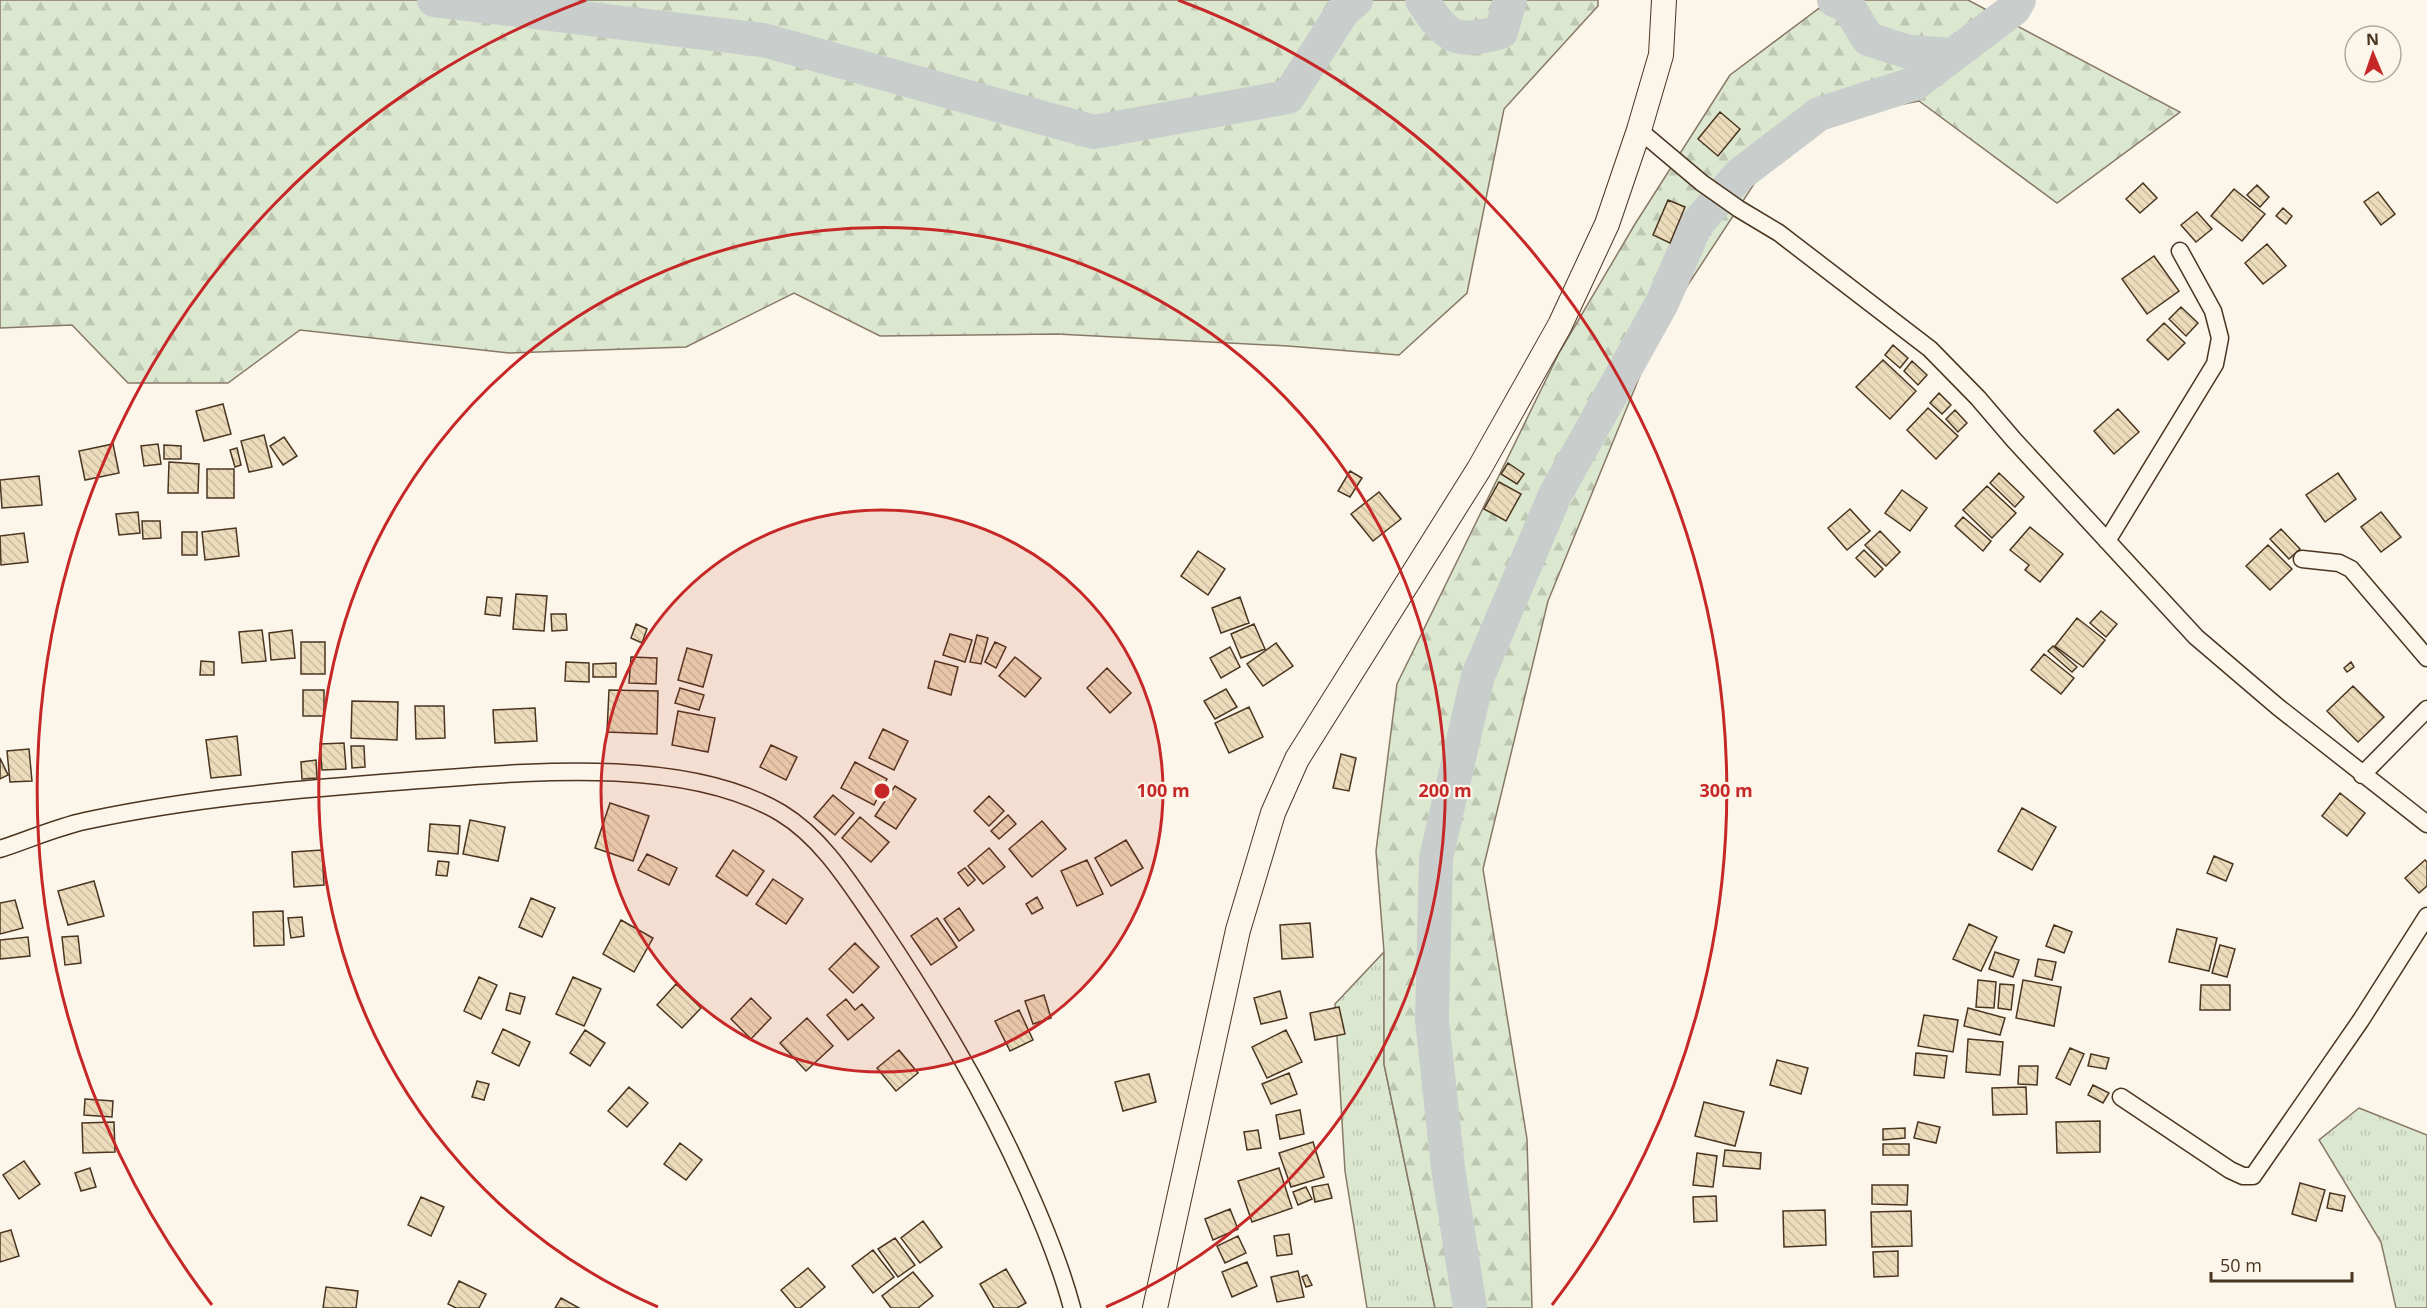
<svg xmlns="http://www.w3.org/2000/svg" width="2427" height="1308" font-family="'Open Sans',sans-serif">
	<defs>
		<pattern id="grass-tufts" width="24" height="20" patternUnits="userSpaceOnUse" patternTransform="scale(1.5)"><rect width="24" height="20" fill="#dce7d0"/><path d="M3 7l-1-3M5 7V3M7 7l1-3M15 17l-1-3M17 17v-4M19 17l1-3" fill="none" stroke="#bec7b2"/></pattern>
		<pattern id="forest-firs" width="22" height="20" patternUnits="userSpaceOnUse" patternTransform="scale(1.5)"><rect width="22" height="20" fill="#dce7d0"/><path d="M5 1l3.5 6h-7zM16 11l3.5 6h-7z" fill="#bec7b2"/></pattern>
		<pattern id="building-back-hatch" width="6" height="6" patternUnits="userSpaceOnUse" patternTransform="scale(1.5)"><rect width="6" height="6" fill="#ecdcbc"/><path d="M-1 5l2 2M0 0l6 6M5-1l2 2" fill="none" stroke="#ccbda1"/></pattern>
	</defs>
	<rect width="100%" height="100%" fill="#fbf6e9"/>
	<!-- grass -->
	<path fill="url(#grass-tufts)" stroke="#887966" stroke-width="1.5" d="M1384,952V1064L1435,1308H1367L1345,1171L1335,1004Z
		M2359,1108L2427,1135V1308H2396L2381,1242L2319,1140Z"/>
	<!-- forest -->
	<path fill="url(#forest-firs)" stroke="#887966" stroke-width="1.5" d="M0,0H1598V6L1504,109L1467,293L1399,355L1288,346L1057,334L880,336L794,293L686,347L509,353L300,330L228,383H128L72,325L0,328Z
		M1830,0H1968L2180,112L2057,203L1919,101L1792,126L1659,329L1548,601L1483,869L1527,1139L1532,1308H1435L1384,1064V952L1376,851L1397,684L1559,353L1635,224L1730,75Z"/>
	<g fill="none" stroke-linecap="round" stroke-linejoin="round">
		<!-- river -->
		<path stroke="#c9cecd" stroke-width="34" d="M434,0L763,40L1094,132L1288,97L1343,11L1356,0
			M1422,0C1447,39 1456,44 1501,32L1510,0
			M1834,0L1848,6L1868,39L1909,52L1953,55
			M1470,1308L1448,1168L1432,1019L1436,858L1478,676L1555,495L1662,303L1696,225L1739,175L1819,114L1916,83L2014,9L2019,0"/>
	</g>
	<!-- building -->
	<path fill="url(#building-back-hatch)" stroke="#4a3520" stroke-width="1.5" d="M1720,112L1740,129L1718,156L1698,139Z
		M2143,183L2157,198L2140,213L2126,199Z
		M2257,185L2269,197L2260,207L2247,195Z
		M2234,189L2265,214L2242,241L2211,216Z
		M2378,192L2395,214L2381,225L2364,202Z
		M1668,200L1685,207L1670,243L1653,235Z
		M2283,208L2292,216L2286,224L2276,216Z
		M2197,212L2212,229L2196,242L2181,225Z
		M2267,244L2286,266L2263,284L2245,263Z
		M2154,256L2179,291L2147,314L2122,279Z
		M2181,307L2198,323L2186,336L2169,319Z
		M2164,323L2185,343L2168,360L2147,340Z
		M1893,345L1908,358L1900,368L1885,355Z
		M1883,360L1916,391L1890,419L1856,387Z
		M1912,361L1927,375L1918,385L1904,371Z
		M1939,393L1951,405L1942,414L1930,403Z
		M223,404L231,434L204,441L196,411Z
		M1928,408L1958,436L1936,459L1907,430Z
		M2118,409L2139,432L2114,454L2094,431Z
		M1955,410L1967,423L1958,432L1946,419Z
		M264,435L272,467L249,472L241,441Z
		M284,437L297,456L283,465L270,446Z
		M113,444L119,473L85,480L79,451Z
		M158,444L161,464L144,466L141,446Z
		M164,445L181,446V459H164Z
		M237,448L241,465L235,467L230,450Z
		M169,462L199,464L198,493H168Z
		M1508,463L1524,474L1517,484L1501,474Z
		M207,469H234V498H207Z
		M1350,471L1362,478L1350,497L1338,491Z
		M1999,473L2024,497L2015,507L1990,483Z
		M2338,473L2356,499L2325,522L2306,495Z
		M39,476L42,505L2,508L0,480Z
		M1499,482L1521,494L1506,521L1484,509Z
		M1987,486L2016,513L1992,538L1963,510Z
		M1902,490L1927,508L1910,531L1885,513Z
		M1379,492L1401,519L1373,541L1351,514Z
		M1850,509L1870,531L1847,550L1828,528Z
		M138,512L140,533L119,535L116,514Z
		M2381,512L2401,537L2381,552L2361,527Z
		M1963,517L1991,541L1983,551L1955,526Z
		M142,521H160L161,538L143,539Z
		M2030,527L2063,554L2040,582L2025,570L2029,565L2010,550Z
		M236,528L239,556L205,560L202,532Z
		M2281,529L2300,549L2289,559L2270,539Z
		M1880,531L1900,552L1886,566L1865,545Z
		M182,532H197V555H182Z
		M24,533L28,562L1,565L0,536Z
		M2268,545L2292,569L2270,590L2246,566Z
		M1864,550L1883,569L1875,577L1856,558Z
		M1198,551L1225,569L1208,595L1181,576Z
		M516,594L547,596L544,631L513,629Z
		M487,597L502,598L500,616L485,614Z
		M1240,597L1249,623L1221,633L1212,608Z
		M2101,611L2117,624L2106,637L2090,623Z
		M551,614H566L567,630L552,631Z
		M2077,618L2105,640L2083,667L2055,646Z
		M636,624L647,629L642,643L631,638Z
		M1254,624L1265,649L1241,658L1231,634Z
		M262,630L266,661L242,663L239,632Z
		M292,630L295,658L271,660L269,633Z
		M950,634L972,640L965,662L943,655Z
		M977,635L988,638L981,664L970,662Z
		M301,642H325V674H301Z
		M995,642L1006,647L996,668L985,662Z
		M1276,643L1293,666L1263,686L1247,664Z
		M2053,646L2077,667L2072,672L2048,651Z
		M1230,647L1240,667L1221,678L1210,658Z
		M687,648L712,655L703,687L678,680Z
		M2044,654L2074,678L2061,694L2031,670Z
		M631,657L657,658L656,684L629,683Z
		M1015,657L1041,678L1025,697L999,676Z
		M201,661L214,662V675H200Z
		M935,661L958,667L951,695L928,688Z
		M566,662L589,663V682L565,681Z
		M2351,662L2354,667L2347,672L2344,668Z
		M616,663V677H593V664Z
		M1107,668L1131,693L1110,713L1087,688Z
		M2353,686L2384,717L2358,742L2327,711Z
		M680,688L704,695L699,710L675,703Z
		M1226,689L1237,707L1215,719L1204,701Z
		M303,690H324V716H303Z
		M609,690L658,691L657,734L607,732Z
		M352,701L398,702L397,740L351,738Z
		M415,706H444L445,738L416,739Z
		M1249,707L1263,737L1229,753L1215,723Z
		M535,708L537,741L495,743L493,710Z
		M678,711L715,718L708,752L672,745Z
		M883,729L908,741L894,770L869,758Z
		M237,736L241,775L211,778L206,740Z
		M344,743L346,769L322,770L320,744Z
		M771,745L797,757L786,780L760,767Z
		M351,746H364L365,767L352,768Z
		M29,749L32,781L10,782L7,751Z
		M1341,754L1356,758L1349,791L1333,788Z
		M0,758L8,775L0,779Z
		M316,760L317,778L302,779L301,762Z
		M855,762L887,779L874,805L841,788Z
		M895,786L916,799L896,829L875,816Z
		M2340,793L2365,813L2347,836L2322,816Z
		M833,795L854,813L835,835L814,817Z
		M989,796L1004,811L989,826L974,811Z
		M610,803L649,816L633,861L595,848Z
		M2022,808L2056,827L2032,870L1998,851Z
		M1008,815L1016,824L999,839L991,831Z
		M860,817L889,842L871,862L842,838Z
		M470,820L505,827L498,861L463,854Z
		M1042,821L1066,849L1032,877L1009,849Z
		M430,824L460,826L458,854L428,851Z
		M1126,840L1143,868L1111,886L1095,858Z
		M989,848L1005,867L983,884L968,866Z
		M322,850L324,885L294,887L292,852Z
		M733,850L764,871L747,896L716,876Z
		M647,854L677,868L669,885L638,870Z
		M2214,856L2233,864L2226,881L2207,873Z
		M1087,860L1103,894L1077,906L1061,871Z
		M2425,860L2427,862V886L2419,893L2405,878Z
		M438,861L449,862L447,876L436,875Z
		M965,868L975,880L968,886L958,873Z
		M773,879L803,899L786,924L756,904Z
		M94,881L104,916L68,925L58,891Z
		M1037,897L1043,908L1032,914L1026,904Z
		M531,898L555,908L542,937L519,927Z
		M15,900L23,928L0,934V903Z
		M959,908L974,930L959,941L944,919Z
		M283,911L284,945L254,946L253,912Z
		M302,917L304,936L291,938L288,918Z
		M937,918L957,947L931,965L911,936Z
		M621,920L653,938L634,972L603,954Z
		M1310,923L1313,957L1282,959L1280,925Z
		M1969,924L1997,937L1981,971L1953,959Z
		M2054,925L2072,932L2064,953L2046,946Z
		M2177,929L2217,938L2209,971L2169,962Z
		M78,936L81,963L65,965L62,937Z
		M28,937L30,956L0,959V940Z
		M855,943L879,967L853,993L829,969Z
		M2220,945L2235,949L2227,977L2212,973Z
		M1995,952L2019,960L2013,977L1989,969Z
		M2038,959L2056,962L2052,980L2035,976Z
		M479,977L497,985L481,1019L464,1011Z
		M573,977L601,989L584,1026L556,1014Z
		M1978,980L1996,982L1994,1008L1976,1007Z
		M2023,980L2061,987L2054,1026L2016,1018Z
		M676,984L701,1008L682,1028L657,1005Z
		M2000,984L2014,985L2011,1010L1998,1008Z
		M2201,985H2230V1010H2200Z
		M1280,991L1287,1018L1261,1024L1254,998Z
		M510,993L525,997L520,1014L506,1010Z
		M1044,995L1051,1018L1033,1024L1025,1001Z
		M751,998L771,1018L751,1039L731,1019Z
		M846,999L855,1010L862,1004L874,1018L848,1040L827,1015Z
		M1339,1007L1345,1034L1315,1040L1310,1013Z
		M1968,1008L2005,1018L2000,1035L1964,1026Z
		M1019,1010L1033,1040L1010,1051L995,1021Z
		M1924,1015L1958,1020L1953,1052L1918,1046Z
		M807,1018L833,1046L806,1071L780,1043Z
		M503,1029L530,1042L519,1066L492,1053Z
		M585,1030L605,1043L590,1066L570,1053Z
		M1286,1030L1302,1062L1267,1078L1252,1047Z
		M1968,1039L2003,1042L2000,1075L1966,1072Z
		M2070,1048L2084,1054L2070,1085L2056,1078Z
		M899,1050L918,1073L896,1091L877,1068Z
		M1916,1053L1947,1056L1944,1078L1914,1075Z
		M2091,1054L2109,1058L2106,1069L2088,1066Z
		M1777,1060L1808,1068L1801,1094L1770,1085Z
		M2019,1066H2038L2037,1085L2018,1084Z
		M1289,1073L1297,1094L1271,1104L1262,1084Z
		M1149,1074L1156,1102L1123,1111L1115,1082Z
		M477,1081L489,1084L484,1100L472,1097Z
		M2093,1085L2109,1093L2103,1103L2088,1095Z
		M629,1087L648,1103L627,1127L608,1111Z
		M2026,1087L2027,1114L1993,1115L1992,1088Z
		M85,1099L113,1101L112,1117L84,1115Z
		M1704,1102L1744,1112L1735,1146L1695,1136Z
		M1300,1110L1304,1134L1280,1139L1276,1115Z
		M2100,1121V1152L2057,1153L2056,1122Z
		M114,1122L115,1152L83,1153L82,1123Z
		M1918,1122L1940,1127L1936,1143L1914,1138Z
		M1905,1128V1138L1883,1140V1129Z
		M1258,1130L1261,1148L1247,1150L1244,1132Z
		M1313,1142L1324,1177L1291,1187L1279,1153Z
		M680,1143L702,1160L686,1180L664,1164Z
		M1883,1144H1909V1155H1883Z
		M1725,1150L1761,1153L1760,1169L1723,1166Z
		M1697,1153L1717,1156L1713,1187L1693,1185Z
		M24,1161L40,1184L19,1199L3,1175Z
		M90,1168L96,1187L81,1191L75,1173Z
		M1279,1168L1292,1208L1252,1222L1238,1181Z
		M2300,1183L2325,1190L2316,1221L2292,1214Z
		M1328,1184L1332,1198L1315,1202L1312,1187Z
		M1872,1185H1908L1907,1205L1872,1204Z
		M1306,1187L1312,1199L1298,1205L1293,1192Z
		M2330,1193L2345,1196L2342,1211L2327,1208Z
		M1716,1196L1717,1221L1694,1222L1693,1197Z
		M421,1197L444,1207L431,1236L408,1225Z
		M1230,1209L1238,1229L1213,1240L1205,1219Z
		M1825,1210L1826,1245L1784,1247L1783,1211Z
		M1911,1211L1912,1246L1872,1247L1871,1212Z
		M923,1221L942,1247L920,1263L901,1238Z
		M11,1230L19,1256L0,1262V1233Z
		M1289,1234L1292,1254L1277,1256L1274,1236Z
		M1238,1236L1246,1253L1225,1263L1217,1246Z
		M895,1238L915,1265L898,1277L878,1249Z
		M873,1250L894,1277L873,1293L852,1266Z
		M1898,1251V1276L1874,1277L1873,1252Z
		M1247,1262L1257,1286L1232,1297L1222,1272Z
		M808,1268L825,1287L800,1308H796L781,1290Z
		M1006,1269L1026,1303L1017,1308H994L980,1284Z
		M1298,1271L1304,1297L1277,1302L1271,1277Z
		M913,1272L933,1296L918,1308H891L882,1296Z
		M1307,1275L1312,1285L1306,1287L1302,1277Z
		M459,1281L486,1294L479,1308H456L448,1304Z
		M326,1287L358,1291L356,1308H323Z
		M561,1298L579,1308H555Z"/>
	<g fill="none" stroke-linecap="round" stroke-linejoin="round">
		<defs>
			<path id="street" d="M1639,130L1702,183L1739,209L1779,233L1930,349L1978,398L2014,440L2196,637L2278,707L2427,824
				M2107,541L2215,364L2220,338L2213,311L2180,251
				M2302,559L2339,563L2351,569L2427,658
				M2362,775L2427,709
				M0,849C28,840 57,827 85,821C192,798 299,789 407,781C518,773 682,754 781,813C824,839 852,887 880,927C936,1011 985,1093 1026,1185C1044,1225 1061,1266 1072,1308
				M2121,1097L2230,1170L2243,1176H2253L2361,1020L2427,916"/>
			<path id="secondary" d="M1155,1308L1238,930L1273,813L1297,759L1479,469L1560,325L1607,224L1639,130L1661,55L1664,0"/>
		</defs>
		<!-- street casing -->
		<use href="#street" stroke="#4a3520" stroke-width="19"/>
		<!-- secondary casing -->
		<use href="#secondary" stroke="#4a3520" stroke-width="26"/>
		<!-- street -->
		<use href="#street" stroke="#fbf6e9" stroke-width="16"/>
		<!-- secondary -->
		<use href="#secondary" stroke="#fbf6e9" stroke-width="24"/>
	</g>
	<!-- distance rings -->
	<circle cx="882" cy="791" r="281" fill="#c62828" fill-opacity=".12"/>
	<g fill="none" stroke="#c62828" stroke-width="3">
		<circle cx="882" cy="791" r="281"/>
		<path d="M658 1307A563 563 0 1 1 1106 1307"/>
		<path d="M212 1305A844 844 0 0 1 586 0M1178 0A844 844 0 0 1 1552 1305"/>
	</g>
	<circle cx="882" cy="791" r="9" fill="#c62828" stroke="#fbf6e9" stroke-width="3"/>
	<g font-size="18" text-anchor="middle" font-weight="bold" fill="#c62828" stroke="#fbf6e9" stroke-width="4.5" stroke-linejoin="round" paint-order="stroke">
		<text x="1163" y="797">100 m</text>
		<text x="1445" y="797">200 m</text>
		<text x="1726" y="797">300 m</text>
	</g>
	<!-- north arrow -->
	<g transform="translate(2373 54) rotate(358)"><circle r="28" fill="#fbf6e9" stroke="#b4a999" stroke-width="1.5"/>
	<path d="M0-4.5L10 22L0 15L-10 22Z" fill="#c62828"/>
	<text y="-9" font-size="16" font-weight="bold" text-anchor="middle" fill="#4a3520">N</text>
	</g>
	<!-- scale -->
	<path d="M2211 1272v9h141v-9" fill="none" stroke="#4a3520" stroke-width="3"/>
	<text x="2220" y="1272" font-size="18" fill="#4a3520" stroke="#fbf6e9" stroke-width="4.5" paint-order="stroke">50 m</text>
</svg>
